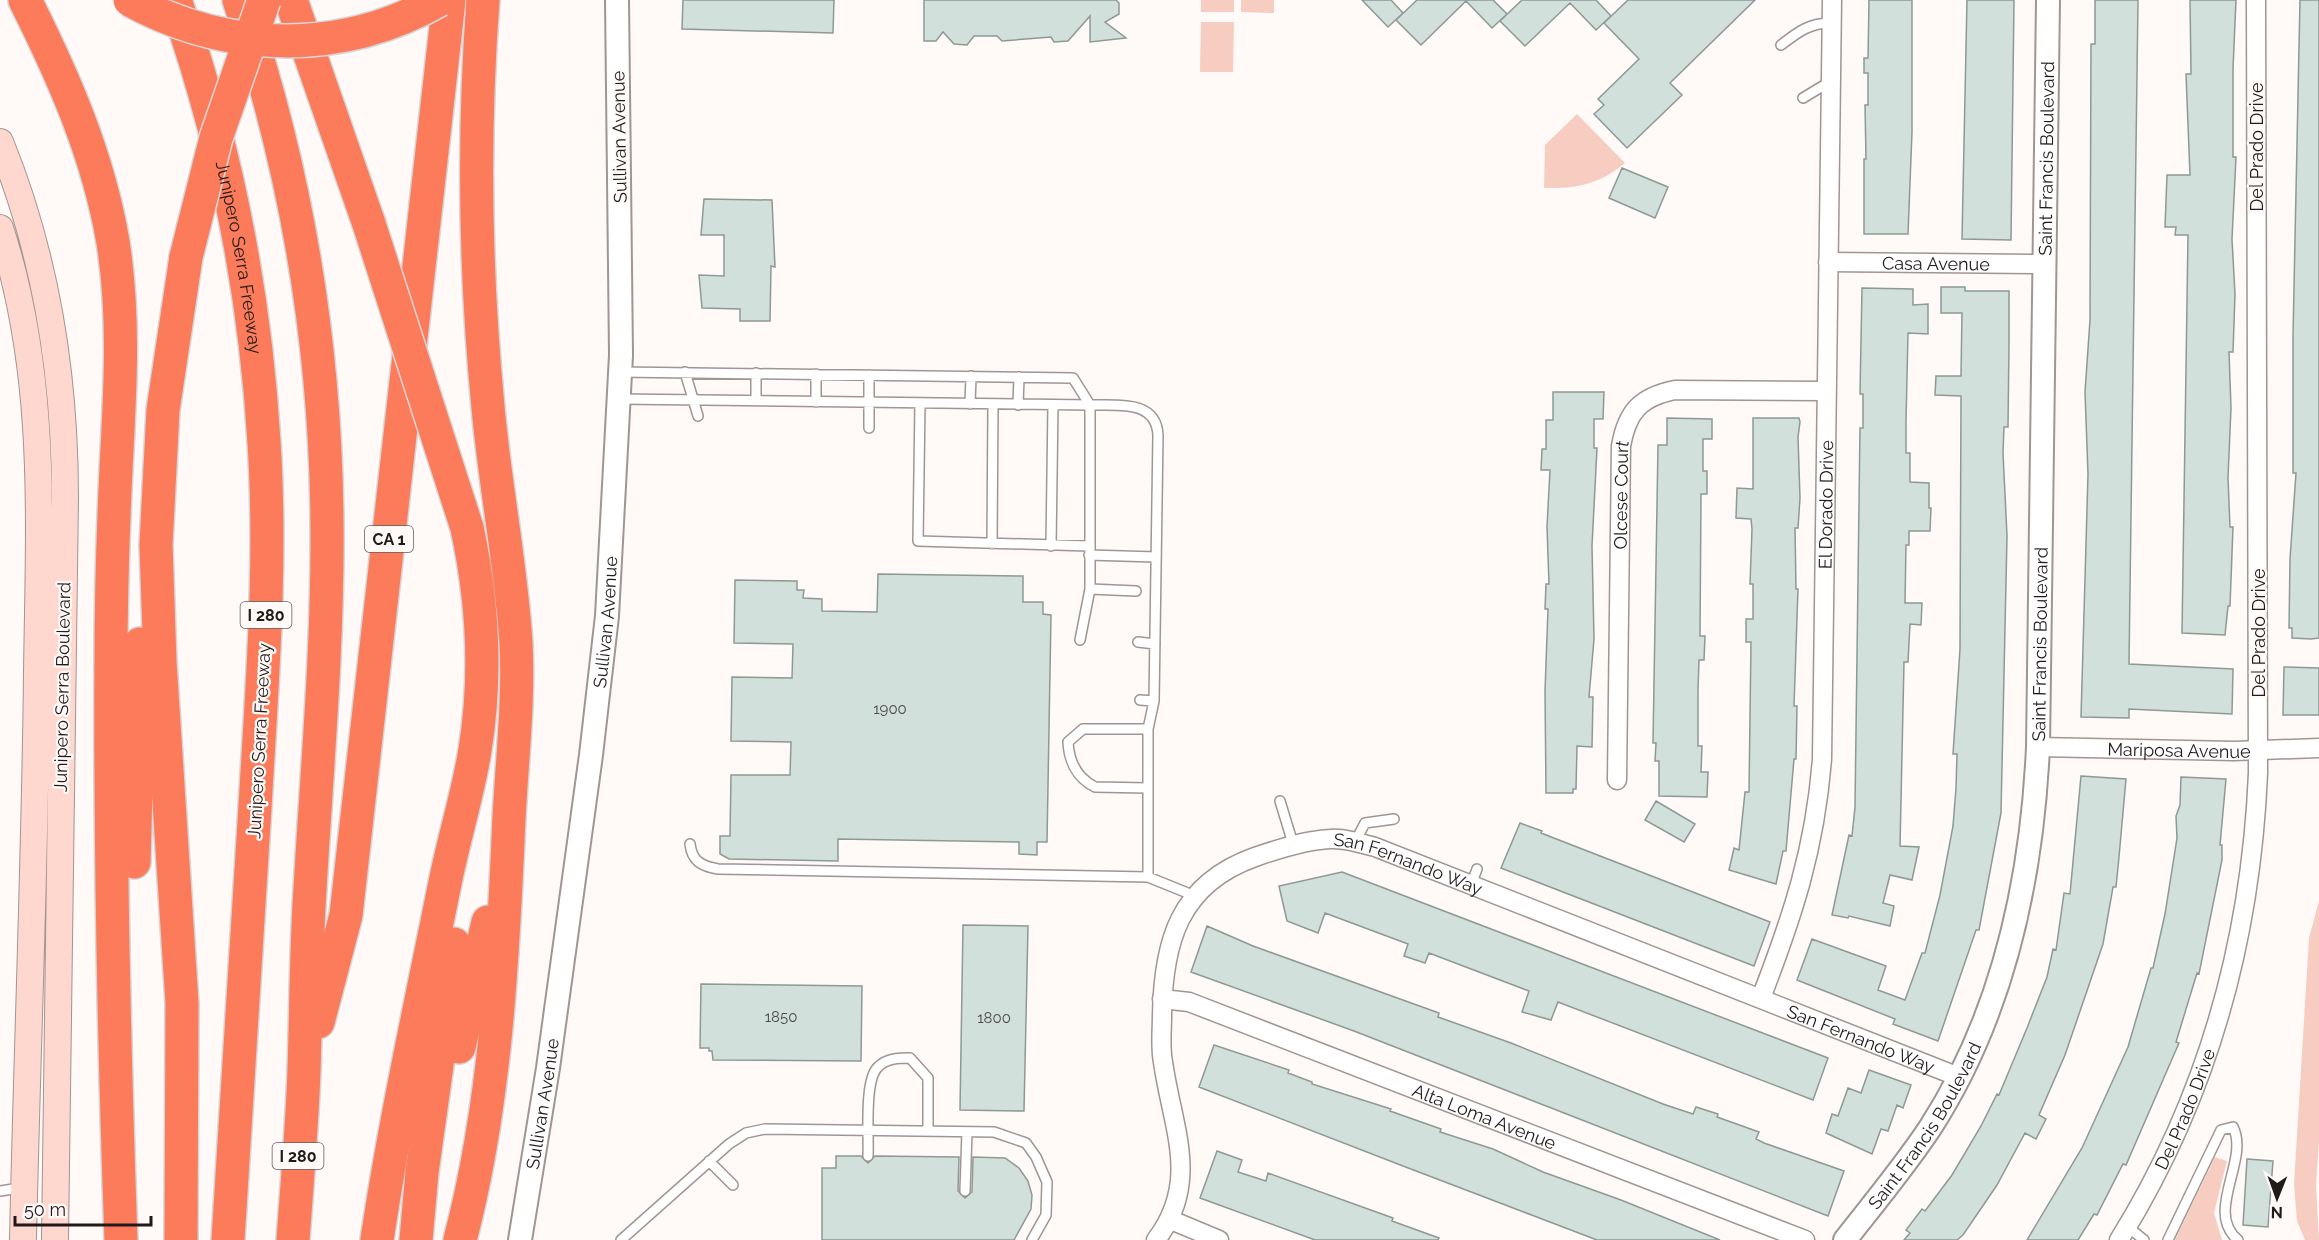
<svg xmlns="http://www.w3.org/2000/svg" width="2319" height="1240" font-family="Raleway,sans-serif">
	<rect width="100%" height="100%" fill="#fff9f8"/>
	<!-- green -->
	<path fill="#f7cdc1" d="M1201,0H1234V12H1201Z
		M1241,0H1274V13L1241,12Z
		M1201,22H1234L1233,72H1200Z
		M1577,114L1625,163C1600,184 1576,189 1544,188L1545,145Z
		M2319,901V1142L2316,1185L2319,1240H2305L2297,1221L2294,1184L2309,938Z
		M2215,1157L2227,1161L2214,1213L2222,1240H2175Z"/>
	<!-- building -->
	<path fill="#d2e0dc" stroke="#8c9996" stroke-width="1.5" d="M683,0H834L833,33L682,29Z
		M924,0H1116L1119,3V14L1105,22L1126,38L1090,42V16L1068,41L1054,42L1051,37L1002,41L997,36H974L967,45L954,44L943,32L936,41H924Z
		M1362,0H1391L1403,13L1388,27Z
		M1417,0H1493L1507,14L1492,28L1466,1L1421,45L1396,20Z
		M1522,0H1596L1611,16L1596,30L1570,3L1525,46L1500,21Z
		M1628,0H1755L1670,83L1682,95L1627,148L1594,114L1604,105L1598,99L1639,59L1604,23Z
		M1869,0H1912V132L1908,234H1864V159H1866L1865,105H1868V73H1864V58H1868Z
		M1967,0H2014L2011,240L1962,239Z
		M2095,0H2138L2129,664L2233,669L2232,714L2129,709V718L2081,717L2088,474L2085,392L2090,320L2091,44H2095Z
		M2190,0H2236L2233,69V157H2236L2232,239L2235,294L2233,352H2229L2231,408L2228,478L2230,527H2233L2230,606H2228L2225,635L2182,633L2188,235H2175L2176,227H2165L2167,175H2190L2186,74H2191Z
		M2300,0H2319V638L2311,639L2292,638V628H2289L2290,559L2296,473H2293V336Z
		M1622,168L1668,187L1655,218L1609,198Z
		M704,199L772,200L775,267L771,266L770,321H740V309L702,308L699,275L724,276V235H701Z
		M1941,287H1965V291H2009V344L2008,427H2004L2003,453L2007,536L2001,813L1979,930H1976L1938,1041L1893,1024L1895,1019L1797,980L1812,939L1886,966L1878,990L1905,1000L1922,953H1925L1940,895L1953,826L1956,788L1957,754H1953L1960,649L1961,396L1935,395L1936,376H1961L1962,313H1941Z
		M1862,288L1913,289V305L1928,304V334L1908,333L1906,421V453H1910V482L1929,483V508H1931L1930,531H1909V545H1906L1905,603H1922L1921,625L1910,624L1908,662H1904L1900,846L1919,847L1912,880L1890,875L1883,903L1894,906L1890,926L1849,916L1848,918L1832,915L1849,835L1852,836L1855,807L1860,428H1863V394H1860Z
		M1553,392H1604L1603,419H1594V448H1597L1592,546L1594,639L1589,697H1593L1592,747L1577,746L1576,789H1573V793H1546L1545,691L1548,609H1545L1546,584H1549L1547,527L1550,470H1541L1542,449H1546V420H1553Z
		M1667,418L1712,419V439H1703V471H1707V494H1701L1700,636H1705L1704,660H1699L1698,690V746H1702L1701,772H1708L1707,797L1659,796V761H1655L1656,743H1653L1658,445H1667Z
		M1753,418H1799L1800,422L1798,437L1800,498L1798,528H1795L1796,589H1798L1794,706H1797L1796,759H1794L1786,851H1783L1776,884L1729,870L1734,848L1739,850L1745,792H1749L1751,642H1746V619H1753V584H1750L1752,529L1751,519L1736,518L1737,488L1753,489Z
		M878,574L1023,576V602H1043V614L1051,615L1047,842H1037V855L1019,854V842L838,839V861L729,859L720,854V836H730L731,775H790L791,742L731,741L732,677L792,678L793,644L734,643L735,580L797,581V590H804L803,598L822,599V611L877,612Z
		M2284,667L2319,668V715H2283Z
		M2081,776L2126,779L2119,857L2116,887H2113L2103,944L2065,1055L2039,1115L2046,1119L2036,1139L2025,1133L1997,1185L1963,1235L1957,1240H1904L1910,1233L1906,1230L1922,1209L1925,1211L1952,1175L1981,1126L1997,1094L1999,1095L2027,1028L2047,977L2053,949L2056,950L2064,893L2070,894Z
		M2181,777L2226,779L2220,845H2222V860L2199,974L2197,973L2176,1042L2179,1043L2126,1165L2123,1164L2097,1215L2094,1214L2078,1240H2027L2082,1148L2128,1047L2151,968H2153L2165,914L2177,838L2176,816L2180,805Z
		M1656,801L1695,824L1684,842L1645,820Z
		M1520,823L1542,831L1541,833L1770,922L1754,966L1501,868Z
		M1342,872L1828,1058L1813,1100L1558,1002L1551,1020L1522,1012L1529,991L1429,953L1425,963L1404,956L1408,944L1325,913L1318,933L1287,921L1279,886Z
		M963,925L1028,926L1024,1111L960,1110Z
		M1207,926L1253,946L1439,1013L1438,1017L1511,1043L1663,1104L1693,1114L1696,1107L1718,1114L1717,1117L1759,1132L1756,1139L1764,1143L1844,1171L1828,1216L1354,1031L1191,972Z
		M701,984L862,986L861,1061L713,1060L712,1051H709V1048H700Z
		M1214,1045L1289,1070L1288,1073L1312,1082V1084L1391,1109L1390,1111L1441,1129L1440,1132L1493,1149L1543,1172L1621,1200L1720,1240H1597L1403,1166L1199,1087Z
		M1869,1070L1911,1085L1903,1108L1897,1105L1888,1131L1881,1129L1872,1154L1826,1133L1832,1114L1838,1116L1848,1088L1861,1093Z
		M1217,1151L1242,1160L1238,1172L1266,1181L1268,1173L1393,1218L1392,1221L1439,1238L1438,1240H1315L1200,1198Z
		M836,1156H861L868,1163L875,1156L959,1157L958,1191L965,1198L972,1192L973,1157L1005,1158L1019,1168L1028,1181L1032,1195L1031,1209L1014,1240H822V1168H836Z
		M2247,1159L2273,1161L2268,1227L2243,1225Z"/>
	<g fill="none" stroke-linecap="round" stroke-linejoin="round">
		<defs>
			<path id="service" d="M1781,45C1798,32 1809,23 1831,23
				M1803,98L1831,81
				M621,372L1073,378L1090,405V589L1080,640
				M685,372L698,416
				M620,399L1090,405C1117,406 1156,399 1158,435L1154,701L1148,729V877L1195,896
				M756,401V373
				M816,402V374
				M920,403L918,541L1089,546
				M970,404L971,376
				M1018,405L1019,377
				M869,428V375
				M992,544L993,404
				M1051,546L1053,405
				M1089,555L1156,557
				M1090,589L1136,591
				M1138,642L1155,644
				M1140,700L1154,701
				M1147,788L1095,787C1077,778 1069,761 1068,742L1083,729H1148
				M1280,801L1294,847
				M1355,842L1365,823L1394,819
				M690,844C692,861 701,866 718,869L1148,877
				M1471,885L1477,869
				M868,1156C869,1135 864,1080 878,1067C887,1058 899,1058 910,1058L928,1078V1131
				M709,1161L733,1185
				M0,1191L13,1189L22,1192
				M965,1191L967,1132
				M2128,1227L2144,1240
				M621,1240L729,1144L746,1133L765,1129L994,1132L1026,1143L1036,1157L1047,1182L1046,1215L1032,1240
				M2168,1240L2221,1130L2233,1127C2250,1160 2204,1212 2238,1240"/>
			<g id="minor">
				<path id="s1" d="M1828,262L2044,264"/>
				<path id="s2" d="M2038,747L2234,751L2319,748"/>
				<path id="s3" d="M1617,780L1621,446C1627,412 1640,397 1675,390L1826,391"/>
				<path id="s4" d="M1761,998C1793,915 1815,849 1822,759L1832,0"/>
				<path id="s5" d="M1162,999L1189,1002L1805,1240"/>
				<path d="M1171,1220L1219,1240"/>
				<path id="s6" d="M1156,1240C1201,1181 1172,1127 1163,1062C1160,1047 1162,1031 1162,1016C1163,942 1179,884 1255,857C1278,849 1306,840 1330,839C1344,838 1361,843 1375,847L1959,1077"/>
				<path id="s7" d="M2119,1240C2208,1097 2251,940 2258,773L2256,0"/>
			</g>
			<g id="tertiary">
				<path id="s8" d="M520,1240L548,1068L591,755L607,616L621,355L617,0"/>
				<path id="s9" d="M1845,1240C1874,1203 1904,1167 1930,1128C2003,1015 2032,879 2038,747L2048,0"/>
			</g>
			<path id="secondary" d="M0,142C46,255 65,376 65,497L55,1240
				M0,228C48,375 39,521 37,673C35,862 27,1051 23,1240"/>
			<g id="motorway">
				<path d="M25,0C64,78 98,155 113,242C125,318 120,393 116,469C113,532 111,596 111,659C110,852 114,1046 121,1240"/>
				<path id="s10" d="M175,0C225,142 255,292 264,442C272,564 262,685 255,807C246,951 237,1096 228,1240"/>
				<path d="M239,0C296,169 326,346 327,525C328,646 317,768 310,889C306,949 306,1010 304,1071C302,1127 297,1184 293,1240"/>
				<path d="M291,0L369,224"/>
				<path d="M134,862L140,644"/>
				<path d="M318,1022L346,915L449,0"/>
				<path d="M459,1047L488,922"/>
				<path d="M181,1240L182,1003L160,662L156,545L163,410L186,257"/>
				<path d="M377,1240C395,1120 421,1002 445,883C454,838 468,794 475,750C487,675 483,602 467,528"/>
				<path d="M416,1240L422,1172L454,944"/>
				<path d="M460,1240C496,1103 503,960 509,818C512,760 519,701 516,643C511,564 495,486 488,407C475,272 473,134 483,0"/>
			</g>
		</defs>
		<!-- service casing -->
		<use href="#service" stroke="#a19591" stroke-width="12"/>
		<!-- minor casing -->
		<use href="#minor" stroke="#a19591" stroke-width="21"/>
		<!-- tertiary casing -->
		<use href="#tertiary" stroke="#a19591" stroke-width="26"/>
		<!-- secondary casing -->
		<use href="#secondary" stroke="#a19591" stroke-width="28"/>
		<!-- motorway casing -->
		<use href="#motorway" stroke="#d7d6d6" stroke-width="36"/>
		<!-- service -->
		<use href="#service" stroke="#fff" stroke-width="9"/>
		<!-- minor -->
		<use href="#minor" stroke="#fff" stroke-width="18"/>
		<!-- tertiary -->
		<use href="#tertiary" stroke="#fff" stroke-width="22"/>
		<!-- secondary -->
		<use href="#secondary" stroke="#fed7ce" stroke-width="26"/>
		<!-- motorway -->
		<use href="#motorway" stroke="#fb7b5a" stroke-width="33"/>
		<defs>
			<path id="motorway-bridge" d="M130,0C227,53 341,56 439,0
				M369,224L467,528
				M186,257L216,138L264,0"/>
		</defs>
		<!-- motorway-bridge casing -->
		<use href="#motorway-bridge" stroke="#d7d6d6" stroke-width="36" stroke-linecap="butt"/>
		<!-- motorway-bridge -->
		<use href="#motorway-bridge" stroke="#fb7b5a" stroke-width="33"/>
	</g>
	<g text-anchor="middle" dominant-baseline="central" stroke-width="4.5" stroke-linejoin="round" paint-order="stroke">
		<!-- number labels -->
		<g font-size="15" fill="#4c4c4a">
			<text x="890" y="709">1900</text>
			<text x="781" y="1017">1850</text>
			<text x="994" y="1018">1800</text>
		</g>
		<!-- shield labels -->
		<g fill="#fff9f8" stroke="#635e5d" stroke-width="1.5">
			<rect x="365" y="526" width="48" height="26" rx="4.5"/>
			<rect x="240.5" y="602" width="51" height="26" rx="4.5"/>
			<rect x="272.5" y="1143" width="51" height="26" rx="4.5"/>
		</g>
		<g font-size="16" font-weight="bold" fill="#201b1a">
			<text x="389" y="539">CA 1</text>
			<text x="266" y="615">I 280</text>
			<text x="298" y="1156">I 280</text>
		</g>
		<!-- street labels -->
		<g font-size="18" fill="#201b1a" stroke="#fff9f8">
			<text transform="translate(619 137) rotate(-91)">Sullivan Avenue</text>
			<text transform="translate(2256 147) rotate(-90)">Del Prado Drive</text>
			<text stroke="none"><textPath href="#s9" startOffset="1130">Saint Francis Boulevard</textPath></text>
			<text stroke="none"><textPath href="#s10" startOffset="266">Junipero Serra Freeway</textPath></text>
			<text stroke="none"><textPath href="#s1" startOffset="108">Casa Avenue</textPath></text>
			<text stroke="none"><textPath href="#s3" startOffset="285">Olcese Court</textPath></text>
			<text stroke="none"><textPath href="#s4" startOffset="502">El Dorado Drive</textPath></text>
			<text stroke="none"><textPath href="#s8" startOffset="624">Sullivan Avenue</textPath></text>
			<text transform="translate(2258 633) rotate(-90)">Del Prado Drive</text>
			<text stroke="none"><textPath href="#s9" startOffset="644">Saint Francis Boulevard</textPath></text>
			<text transform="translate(62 687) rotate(-89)">Junipero Serra Boulevard</text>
			<text transform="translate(259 741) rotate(-87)">Junipero Serra Freeway</text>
			<text stroke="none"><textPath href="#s2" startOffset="141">Mariposa Avenue</textPath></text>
			<text stroke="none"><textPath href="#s6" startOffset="590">San Fernando Way</textPath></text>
			<text stroke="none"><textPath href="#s6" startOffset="1076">San Fernando Way</textPath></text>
			<text stroke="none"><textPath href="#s8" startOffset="138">Sullivan Avenue</textPath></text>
			<text stroke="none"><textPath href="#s7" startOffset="147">Del Prado Drive</textPath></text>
			<text stroke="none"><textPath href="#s5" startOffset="344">Alta Loma Avenue</textPath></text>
			<text stroke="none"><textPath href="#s9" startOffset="140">Saint Francis Boulevard</textPath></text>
		</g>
	</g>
	<!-- north arrow -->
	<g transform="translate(2277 1198) rotate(181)" stroke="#fff9f8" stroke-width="4.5" paint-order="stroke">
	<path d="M0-4.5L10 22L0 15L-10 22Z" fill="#201b1a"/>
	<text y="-9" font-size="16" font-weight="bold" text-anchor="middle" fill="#201b1a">N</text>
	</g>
	<!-- scale -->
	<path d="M15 1216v9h136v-9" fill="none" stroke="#201b1a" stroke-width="3"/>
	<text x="24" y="1216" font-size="18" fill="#201b1a" stroke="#fff9f8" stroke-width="4.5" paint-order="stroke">50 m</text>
</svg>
